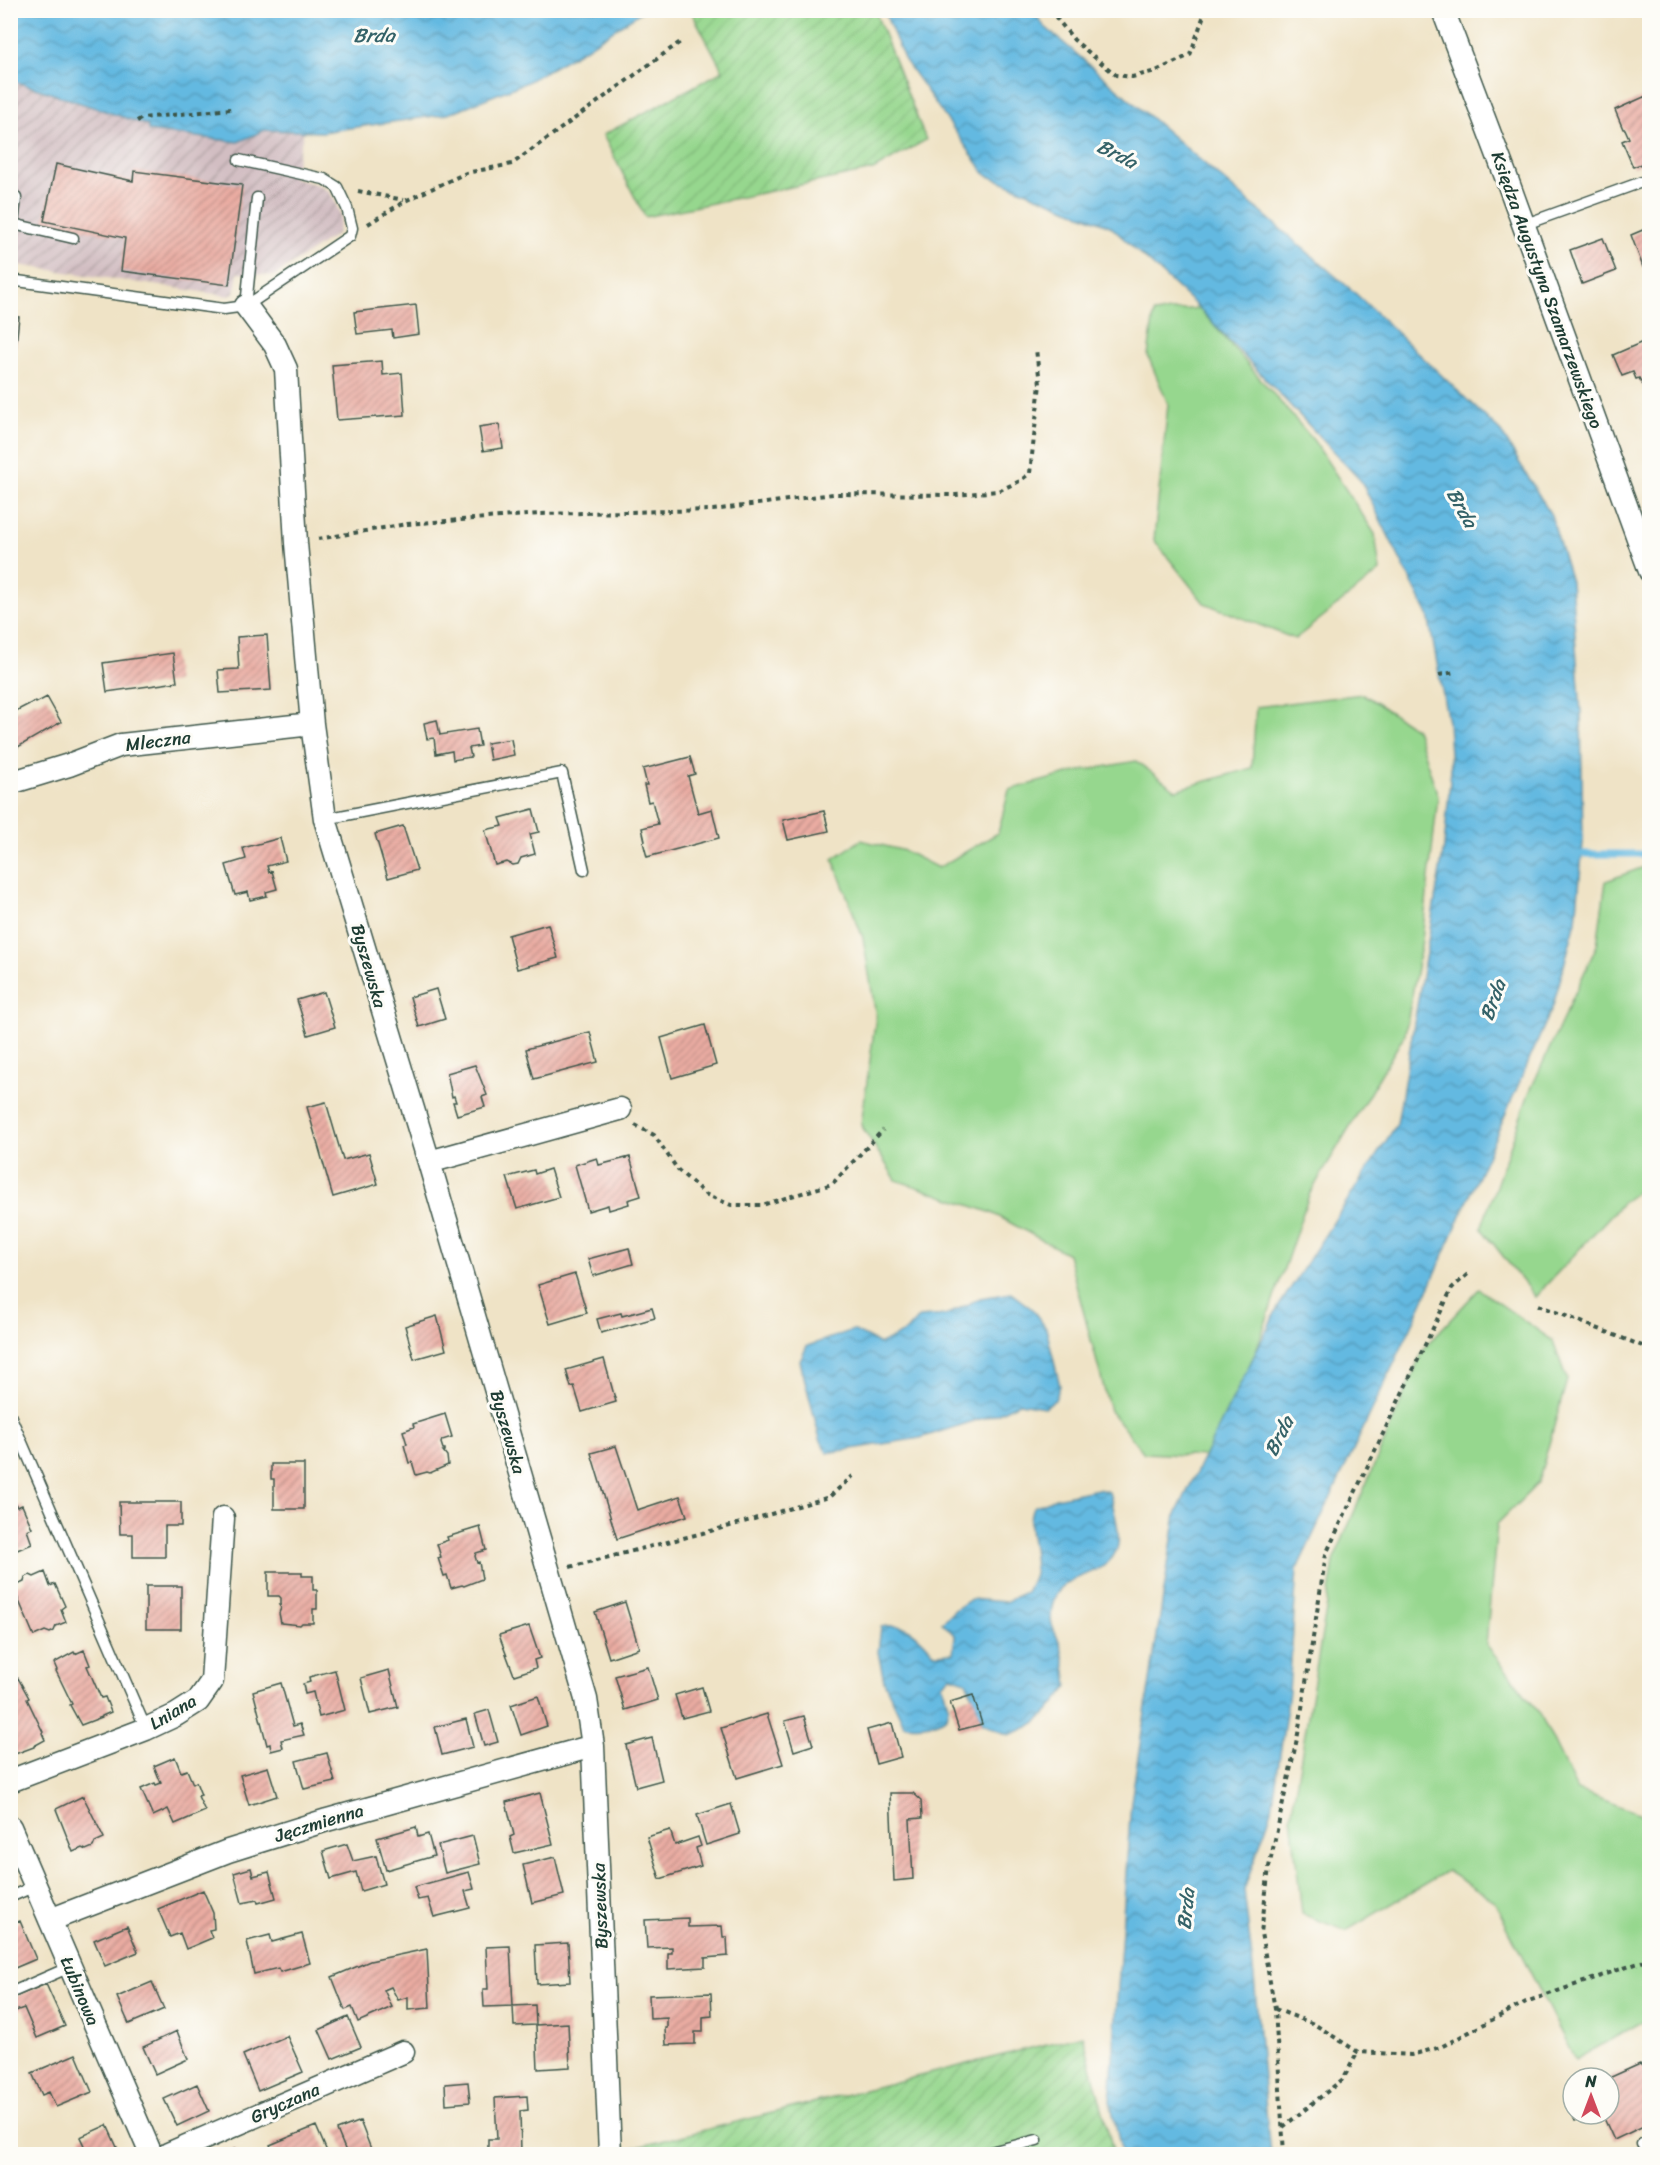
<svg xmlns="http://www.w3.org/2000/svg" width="1660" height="2165" font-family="Sriracha,sans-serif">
	<defs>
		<pattern id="industrial-furrows" width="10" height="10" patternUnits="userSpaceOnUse" patternTransform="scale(1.5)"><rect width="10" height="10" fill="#d2bec2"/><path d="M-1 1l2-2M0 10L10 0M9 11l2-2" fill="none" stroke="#aa9c9e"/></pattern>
		<pattern id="garden-furrows" width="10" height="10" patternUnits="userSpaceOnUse" patternTransform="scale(1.5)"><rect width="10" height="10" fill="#96d78e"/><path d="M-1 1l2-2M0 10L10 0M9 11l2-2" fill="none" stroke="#81b97b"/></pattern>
		<pattern id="water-waves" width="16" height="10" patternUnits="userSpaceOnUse" patternTransform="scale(1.5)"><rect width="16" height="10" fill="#64b9e1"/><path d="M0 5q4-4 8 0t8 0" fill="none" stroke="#5298b7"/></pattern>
		<pattern id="building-hatch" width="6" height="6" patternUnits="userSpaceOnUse" patternTransform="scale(1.5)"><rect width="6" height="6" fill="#eaaca2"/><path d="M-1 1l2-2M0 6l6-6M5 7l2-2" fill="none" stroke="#bd8d85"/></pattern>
	</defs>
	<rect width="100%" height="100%" fill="#fdfcf7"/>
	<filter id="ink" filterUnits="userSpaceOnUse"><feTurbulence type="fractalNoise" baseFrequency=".0167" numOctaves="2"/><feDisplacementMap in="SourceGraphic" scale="12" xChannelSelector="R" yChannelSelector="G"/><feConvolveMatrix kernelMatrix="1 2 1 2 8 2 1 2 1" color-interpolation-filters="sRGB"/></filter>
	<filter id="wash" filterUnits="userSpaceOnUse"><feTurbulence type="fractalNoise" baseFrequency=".008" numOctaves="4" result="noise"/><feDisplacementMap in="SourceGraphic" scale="24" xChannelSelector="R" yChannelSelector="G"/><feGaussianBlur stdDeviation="1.35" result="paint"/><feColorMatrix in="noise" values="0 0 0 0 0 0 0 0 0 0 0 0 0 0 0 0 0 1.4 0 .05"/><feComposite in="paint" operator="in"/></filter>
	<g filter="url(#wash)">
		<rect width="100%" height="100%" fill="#efe3c6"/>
		<!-- industrial -->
		<path fill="url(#industrial-furrows)" d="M11,80L147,125L149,131L238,142L265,130L304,131L293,178L318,185L328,191L334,199L341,217L337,234L274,276L238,273L234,294L229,296L11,264Z"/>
		<!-- green -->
		<path fill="#96d78e" stroke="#5a8a61" stroke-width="1.5" d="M1199,308L1314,441L1375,534L1380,571L1295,639L1204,603L1154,540L1168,404L1148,356L1154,313Z
			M1363,694L1416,729L1438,796L1422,940L1405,1034L1309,1195L1255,1354L1205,1456L1144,1453L1110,1411L1068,1254L992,1213L896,1180L861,1125L876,1016L863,938L833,859L861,840L905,851L938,868L998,833L1009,790L1075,772L1136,761L1176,790L1252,768L1256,707Z
			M1649,865L1650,1093L1648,1095L1650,1099L1649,1183L1623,1202L1535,1297L1481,1228L1529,1093L1597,945L1606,881Z
			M1479,1289L1553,1341L1567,1380L1538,1483L1497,1524L1486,1644L1540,1714L1577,1790L1649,1817V2018L1575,2060L1494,1901L1447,1871L1346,1931L1302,1914L1291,1816L1335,1557L1424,1348Z"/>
		<!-- garden -->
		<path fill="url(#garden-furrows)" stroke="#5a8a61" stroke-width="1.5" d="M875,11L926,140L873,170L645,217L603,135L723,71L691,11Z
			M1083,2035L1114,2154H625V2150Z"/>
		<!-- water -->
		<path fill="url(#water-waves)" stroke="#427b8a" stroke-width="1.5" d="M11,10H642V11L588,47L527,82L448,114L322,132L265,130L238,142L149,131L147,125L11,80Z
			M884,11H1033L1044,26L1355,293L1501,432L1551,515L1571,582L1581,713L1583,843L1576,921L1553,1006L1422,1304L1297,1569L1289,1692L1272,1810L1244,1890L1254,1977L1270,2154H1122L1110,2101L1131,1802L1176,1514L1277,1309L1397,1124L1444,847L1451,769L1448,722L1428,615L1361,481L1199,308L1110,226L986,175L904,59Z
			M1011,1293L1032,1309L1046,1328L1060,1386L1055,1400L1044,1407L1019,1403L996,1414L920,1438L827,1453L820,1439L800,1361L807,1346L853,1330L880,1344L905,1332L919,1317L947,1315L980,1298Z
			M1098,1489L1109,1492C1113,1507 1123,1537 1116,1551C1101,1585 1051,1565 1051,1619C1051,1626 1056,1634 1059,1641C1064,1655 1066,1670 1068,1686C1048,1713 1042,1724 1008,1735L983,1723L966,1681L951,1676L942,1684L949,1708L947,1717C933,1726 920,1726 904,1725L884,1681L878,1652L881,1627C909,1621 918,1636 935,1654L953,1653L955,1636L942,1622L956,1609L971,1599L1005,1602L1026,1592C1029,1586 1033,1580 1034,1574C1038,1551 1024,1529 1033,1507L1056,1498Z"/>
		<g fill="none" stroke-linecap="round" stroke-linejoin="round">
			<!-- stream -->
			<path stroke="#64b9e1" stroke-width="7" d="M1574,854H1650"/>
		</g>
		<g id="blocks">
			<!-- building -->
			<path fill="url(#building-hatch)" d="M1646,96L1650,106V165L1646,166L1644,163L1633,167L1622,141L1629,138L1625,129H1623L1615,110Z
				M56,164L133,181L134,171L242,185L229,285L121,271L125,238L44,221Z
				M1650,227V264L1643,267L1631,235Z
				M1603,238L1616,271L1582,284L1570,250Z
				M416,305L419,334L393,338L392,330L357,334L354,312Z
				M10,316L19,317L16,346L10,345Z
				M1645,341L1650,351V400L1639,378L1636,379L1633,372L1622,376L1613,355Z
				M382,361L383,375L402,373L405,415L337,420L332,365Z
				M499,424L503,448L483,451L479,427Z
				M267,635L271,690L220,693L218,670L239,669L237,637Z
				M173,653L177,682L107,692L103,663Z
				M47,697L61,722L18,747L14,738L12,739L10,737V714L35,701L36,703Z
				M437,720L440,735L477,729L480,746L469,748L471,757L453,760L452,751L436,754L434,738L427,739L424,723Z
				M511,739L514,755L490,760L487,743Z
				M690,757L695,774L688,776L698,813L712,809L719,838L647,857L643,842L645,841L642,828L658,824L652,801L648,802L644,785H647L643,769Z
				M533,809L539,832L530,834L535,854L521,858L518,864L513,865L507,862L495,865L485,830L503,826L500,818Z
				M824,811L829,831L788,840L783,820Z
				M403,826L417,870L388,878L375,834Z
				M280,838L286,861L267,866L269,872L272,871L277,889L266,892L267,896L250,900L248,892L235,895L226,865L246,859L243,848Z
				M548,924L558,958L517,969L508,935Z
				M436,989L445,1019L419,1027L410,997Z
				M324,992L335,1027L308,1035L297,1000Z
				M705,1025L716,1065L672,1078L661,1038Z
				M590,1032L598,1062L534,1079L526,1049Z
				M475,1065L487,1095L482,1097L485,1107L457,1115L453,1102H456L454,1096L452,1097L447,1073Z
				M326,1102L343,1160L369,1153L378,1184L333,1197L307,1107Z
				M630,1157L641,1196L628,1200L629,1204L609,1210L608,1205L588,1211L575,1165L597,1158L599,1165Z
				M550,1169L559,1197L517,1209L507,1177L534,1170L535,1174Z
				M629,1248L633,1264L593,1276L588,1259Z
				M575,1274L587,1313L550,1324L538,1285Z
				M652,1308L655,1318L601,1333L597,1319L621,1313L622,1316Z
				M437,1316L446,1350L414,1359L405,1326Z
				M604,1359L616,1402L582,1412L574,1386L571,1387L566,1370Z
				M445,1414L452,1437L442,1440L441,1443L443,1449H445V1451H443L447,1456L448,1465L430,1473L427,1472L416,1475L412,1462L409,1463L404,1445L407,1444L403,1431L414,1427L413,1424Z
				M616,1446L637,1510L680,1496L687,1516L617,1539L591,1453Z
				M271,1464H304V1509H274V1479H271Z
				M10,1493L17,1507L22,1505L32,1528L27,1530L32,1544L10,1553Z
				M119,1502H181V1526H165V1557H133V1534H120Z
				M480,1527L486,1550L476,1553L475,1556L477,1563L479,1562L482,1579L464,1586L462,1585L451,1588L447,1575L444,1576L438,1558L441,1557L437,1544L448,1540L447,1537Z
				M45,1572L50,1586L55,1584L65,1606L61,1609L66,1622L56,1626L54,1631L50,1633L45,1631L34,1636L13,1587L24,1582L25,1577L30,1575L34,1577Z
				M268,1572H302V1576H313V1590H317V1609H313V1623H302L300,1625L281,1623L279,1613L281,1608L279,1605H281V1598L279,1596H268Z
				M146,1586H181V1629H146Z
				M625,1602L639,1648L609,1658L595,1612Z
				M529,1626L540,1658L534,1660L536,1668L514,1675L499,1635Z
				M84,1650L90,1665L87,1666L101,1698L105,1697L111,1712L102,1716V1717L81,1725L70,1705L72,1704L56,1671L57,1670L54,1663L74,1652L75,1654Z
				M648,1667L658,1700L625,1710L615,1676Z
				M335,1670L345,1710L319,1717L313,1692L305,1694L303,1684L310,1682L309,1677Z
				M389,1670L398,1707L370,1714L361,1678Z
				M18,1678L29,1698L27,1699L43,1732L42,1733L45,1740L34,1746V1747L15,1754L10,1743V1682Z
				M281,1683L293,1726L300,1724L304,1735L281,1740L283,1748L271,1751L270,1744L267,1745L253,1691Z
				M702,1687L709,1711L682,1718L675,1695Z
				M973,1695L982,1724L959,1730L950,1702Z
				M538,1696L547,1726L521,1735L511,1705Z
				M489,1710L498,1742L484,1746L475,1714Z
				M767,1714L783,1764L737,1778L721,1728Z
				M804,1716L813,1745L794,1751L785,1721Z
				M466,1719L473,1747L442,1755L435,1727Z
				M892,1723L901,1757L876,1764L867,1730Z
				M652,1738L662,1780L636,1787L626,1745Z
				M327,1753L335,1782L304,1789L296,1761Z
				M175,1757L181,1772L187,1770L193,1784L196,1782L201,1795L198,1796L205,1811L175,1824L168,1809L153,1816L141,1789L155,1783L156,1785L161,1783L154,1766Z
				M268,1767L277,1796L249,1805L240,1775Z
				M540,1793L553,1844L514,1853L510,1837L514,1835L506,1802Z
				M890,1793H913L921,1800L922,1818L910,1819L913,1879L894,1881Z
				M83,1796L104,1838L95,1842L93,1847L86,1850L82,1848L73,1852L56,1809Z
				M731,1804L740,1834L706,1845L697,1815Z
				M416,1827L418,1837L428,1834L434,1856L386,1870L377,1838Z
				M670,1830L675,1845L698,1837L701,1846L696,1848L701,1866L660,1879L647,1837Z
				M473,1836L480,1864L445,1873L438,1845Z
				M347,1844L353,1861L376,1856L384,1884L361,1891L356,1872L331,1879L323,1851Z
				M555,1857L564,1895L532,1903L523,1865Z
				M251,1868L253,1876L269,1872L276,1898L258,1903L257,1900L242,1903L234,1873Z
				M469,1872L474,1889L465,1891L470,1908L434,1917L428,1898L418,1900L414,1887Z
				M203,1890L213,1913L214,1929L209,1930L212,1938L186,1949L180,1933L170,1937L158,1909Z
				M688,1918V1927L722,1926L723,1937H727L728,1956L705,1958V1967L668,1969V1953H672V1947L647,1948L645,1920Z
				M20,1921L36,1959L10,1970V1925Z
				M127,1926L138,1952L105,1966L94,1940Z
				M302,1934L310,1963L280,1972L278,1968L254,1974L247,1941L270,1935L272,1942Z
				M568,1943L570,1982L537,1984L535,1945Z
				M510,1946L513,2006L484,2007L483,1989H488L486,1947Z
				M427,1949L430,2008L408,2010V1997L398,2000L391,1987L384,1990L392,2007L358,2022L352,2007L345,2010L332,1977L370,1961Z
				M152,1982L164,2009L129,2024L117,1997Z
				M46,1984L65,2026L37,2038L24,2008L10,2013V1999Z
				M711,1993L712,2016L703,2017V2032H695V2044L666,2045L665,2028H667V2018L650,2019L649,1995Z
				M535,2005L536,2025L514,2026L513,2006Z
				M348,2017L361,2047L332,2059L319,2030Z
				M568,2023L570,2067L538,2069L536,2025Z
				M177,2031L188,2059L155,2074L143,2047Z
				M287,2036L303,2072L258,2091L243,2055Z
				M76,2054L92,2092L56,2107L49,2092L42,2095L32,2073Z
				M1640,2064L1650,2074V2123L1614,2140L1602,2114H1609V2078Z
				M468,2082L470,2102L446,2104L445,2084Z
				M197,2084L209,2111L177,2126L164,2099Z
				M1573,2094V2114H1591L1575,2121L1565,2097Z
				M527,2096L528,2110L520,2111L521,2154H488V2139H497L495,2098Z
				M360,2121L371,2149L359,2154H347L337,2130Z
				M107,2125L120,2154H88L80,2137Z
				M316,2126L328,2154H274L270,2145Z
				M235,2149L238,2154H222Z"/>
		</g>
	</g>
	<g filter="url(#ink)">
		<use href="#blocks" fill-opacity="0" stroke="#3e564a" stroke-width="1.5"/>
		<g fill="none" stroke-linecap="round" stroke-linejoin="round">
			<defs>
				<path id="lane" d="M10,190L16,198L13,224L73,238
					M1523,225L1650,179
					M10,280L224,309L246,306L350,236L352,228L347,208L337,187L324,179L239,160
					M246,306L257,198
					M325,819L562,773L584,870
					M10,1415L146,1729
					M10,1897L35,1886
					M10,1993L70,1967
					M1642,2144L1649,2154
					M983,2154L1037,2140"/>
				<path id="street" d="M1443,10L1505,174L1650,571
					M246,306L275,345L286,369L296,543L312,724L325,819L429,1162L586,1699L593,1746L610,2154
					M10,783L69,765L121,745L312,724
					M429,1162L620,1109
					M10,1781L146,1729L176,1715L198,1701L212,1681L223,1518
					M10,1827L151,2154
					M50,1920L228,1851L327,1820L593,1746
					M168,2154L403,2052"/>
			</defs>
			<!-- lane casing -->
			<use href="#lane" stroke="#3e564a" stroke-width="13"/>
			<!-- street casing -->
			<use href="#street" stroke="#3e564a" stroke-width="25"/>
			<!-- path -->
			<path stroke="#3e564a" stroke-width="4" stroke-dasharray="4.5 4.5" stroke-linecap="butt" d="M1050,10L1074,40L1116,75L1132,77L1156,71L1190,55L1204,15V10
				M137,121L142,118L231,109
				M358,191L404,200
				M368,224L405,201L466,173L512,164L683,40
				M318,539L407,524L540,514L713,510L833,494L956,495L998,491L1020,481L1030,473L1040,384L1036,349
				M1439,675L1455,672
				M635,1125L654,1135L678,1170L705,1194L731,1205H762L832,1184L883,1130
				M1538,1305L1650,1349
				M570,1567L730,1526L829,1497L853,1476
				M1275,2009L1314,2024L1358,2052L1411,2055L1441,2047L1526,2002L1650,1959
				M1283,2127L1343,2079L1358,2052
				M1284,2154L1275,2009L1261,1933L1269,1867L1298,1734L1326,1554L1452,1288L1469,1273"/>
			<!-- lane -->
			<use href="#lane" stroke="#fff" stroke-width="10"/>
			<!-- street -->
			<use href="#street" stroke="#fff" stroke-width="22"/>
		</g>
	</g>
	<g text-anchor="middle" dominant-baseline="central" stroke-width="6" stroke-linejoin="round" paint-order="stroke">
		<!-- street labels -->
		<g font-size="18" fill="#1f3d34" stroke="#fdfcf7">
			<text transform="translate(1547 290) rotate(70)">Księdza Augustyna Szamarzewskiego</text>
			<text transform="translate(158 741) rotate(-7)">Mleczna</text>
			<text transform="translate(369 966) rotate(74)">Byszewska</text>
			<text transform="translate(508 1432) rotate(74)">Byszewska</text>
			<text transform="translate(173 1712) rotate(-31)">Lniana</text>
			<text transform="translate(319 1823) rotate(-17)">Jęczmienna</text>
			<text transform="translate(600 1906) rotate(-92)">Byszewska</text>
			<text transform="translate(80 1991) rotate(67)">Łubinowa</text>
			<text transform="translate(285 2103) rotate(-24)">Gryczana</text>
		</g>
		<!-- water labels -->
		<g font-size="20" font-style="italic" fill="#346268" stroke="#fdfcf7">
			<text x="374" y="35">Brda</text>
			<text transform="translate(1117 154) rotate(27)">Brda</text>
			<text transform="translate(1462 508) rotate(61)">Brda</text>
			<text transform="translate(1493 1000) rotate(-70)">Brda</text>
			<text transform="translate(1279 1436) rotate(-63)">Brda</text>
			<text transform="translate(1186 1909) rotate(-84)">Brda</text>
		</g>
	</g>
	<!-- margin -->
	<rect width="1660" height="2165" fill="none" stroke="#fdfcf7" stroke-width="36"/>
	<!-- north arrow -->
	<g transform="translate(1591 2096)"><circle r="28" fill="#fdfcf7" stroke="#a4b0a9" stroke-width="1.5"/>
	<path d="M0-4.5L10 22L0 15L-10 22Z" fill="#d1495b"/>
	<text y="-9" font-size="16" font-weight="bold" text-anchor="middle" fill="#1f3d34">N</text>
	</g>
</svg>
